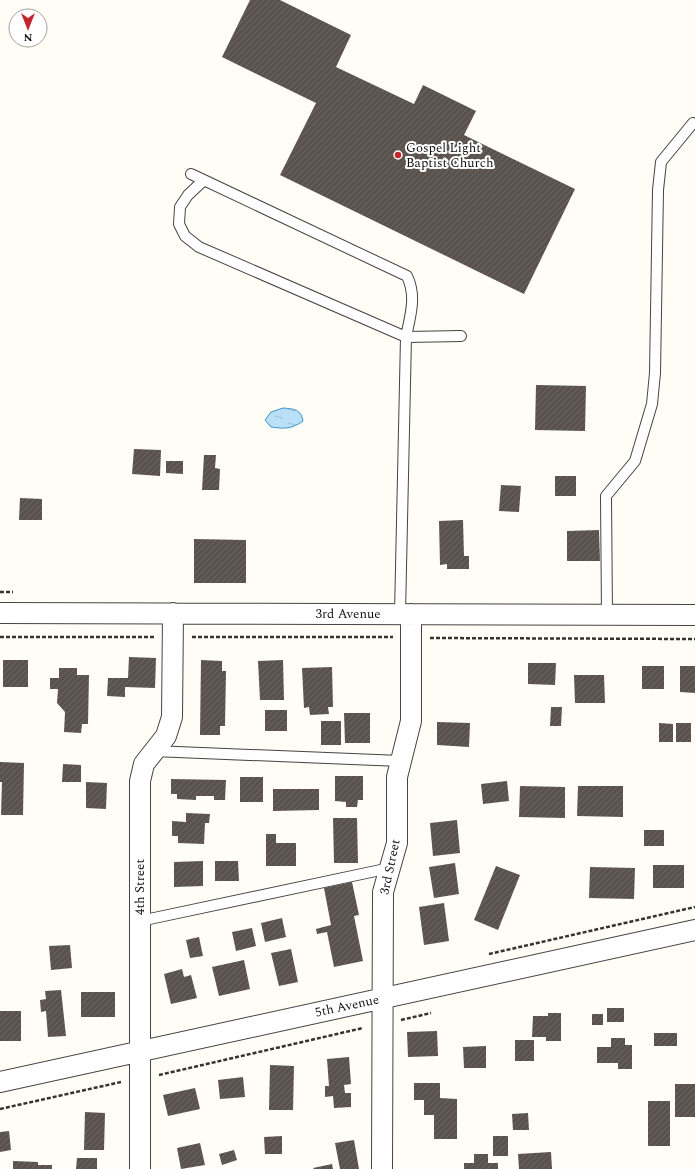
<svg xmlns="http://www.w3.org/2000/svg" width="695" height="1169" font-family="Spectral,serif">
	<defs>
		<pattern id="water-ripples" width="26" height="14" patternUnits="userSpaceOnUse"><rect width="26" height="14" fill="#b9e0f7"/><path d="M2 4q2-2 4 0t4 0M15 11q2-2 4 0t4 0" fill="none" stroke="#9ebfd3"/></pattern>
		<pattern id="building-hatch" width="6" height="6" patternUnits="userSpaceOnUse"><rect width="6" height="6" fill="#5a524d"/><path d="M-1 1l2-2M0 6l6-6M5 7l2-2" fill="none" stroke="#6d6662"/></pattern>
	</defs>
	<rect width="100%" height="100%" fill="#fffdf5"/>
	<!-- water -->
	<path fill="url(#water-ripples)" stroke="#3f96cf" d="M283,408C294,409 301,409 303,421C292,429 285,429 271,427L265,420L271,412Z"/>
	<!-- building -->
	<path fill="url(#building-hatch)" d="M250,0H280L351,35L336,67L414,104L423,85L476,111L464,135L575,189L524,294L280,175L316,103L222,57Z
		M536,385L586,386L585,431L535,430Z
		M134,449L161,450L160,476L132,474Z
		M204,455H216L215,468L220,469L219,490H202Z
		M166,461H183V474L166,473Z
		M555,476H576V496H555Z
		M501,485L521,486L519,512L499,511Z
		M20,498L42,499V520H19Z
		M463,520L464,556H469V569H447V564L440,565L439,521Z
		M599,530L600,561H567V531Z
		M194,539L246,540V583H194Z
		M129,657L156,658L155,688L125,687V697L107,696L108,678H128Z
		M3,660H28V687H3Z
		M201,660L222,661V671H226L225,726H220V735H200Z
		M283,660L284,700H260L258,661Z
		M528,663H556L555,685L528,684Z
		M642,666H664V689H642Z
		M680,666H695V693L680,692Z
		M332,667L333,707H328L329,714L310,715L309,707L304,708L302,668Z
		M59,668H77V675H89L88,724H82L81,733L64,732L65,712L57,703L58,689H50V678H59Z
		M574,675H604L605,703H575Z
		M551,707H562L561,726H550Z
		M265,710H287V731H265Z
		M344,713H370V743H345Z
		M321,721H341V745H321Z
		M437,722L470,723L469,747L437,745Z
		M659,723L673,724V742H659Z
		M676,723H691V742H676Z
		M0,762L24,763L23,815H1L2,782H0Z
		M63,764L81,765V782H62Z
		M335,776H363V800H358L357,807H346V802L335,801Z
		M240,777H263V802H240Z
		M171,779L226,780L225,800H214V796H196V800L177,799V794H171Z
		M507,781L509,801L483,804L481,784Z
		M86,782L107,783L106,809L86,808Z
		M520,786L565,787V818L519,817Z
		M578,786H623V817L577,816Z
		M273,789H319V810L273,811Z
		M186,813L210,814L209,823H205L204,844L178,843V836H172V821L186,822Z
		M333,818H357L358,863H334Z
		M457,820L460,853L433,856L430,823Z
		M644,830H664V846H644Z
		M266,834H276V843H296V866H266Z
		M203,861V886L174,887V862Z
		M215,861H238L239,881H215Z
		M455,863L459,894L434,898L429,867Z
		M653,865H684V888H653Z
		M496,866L520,875L498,930L474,920Z
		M590,867L635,868L634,899L589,898Z
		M352,882L359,915L354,916L363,961L334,967L327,932L317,934L316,929L331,925L324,888Z
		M444,903L449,941L424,945L419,907Z
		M282,918L286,937L265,942L261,923Z
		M252,928L256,946L236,951L232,932Z
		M199,937L203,956L190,958L186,940Z
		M70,945L72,968L51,970L49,946Z
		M291,949L298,982L279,986L271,953Z
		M244,960L250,989L219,996L212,967Z
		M182,969L184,977L191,975L197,998L171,1004L164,974Z
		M61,990L66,1036L48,1037L46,1011L41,1012L40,1000L46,999L45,991Z
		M81,992H115V1017H81Z
		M607,1008H624V1022H607Z
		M0,1011H21V1041H0Z
		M548,1013H561V1041H546V1037H532L533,1016H548Z
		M592,1014H603V1025H592Z
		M437,1031L438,1056L408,1057L407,1032Z
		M654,1033H677V1046H654Z
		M611,1038H625V1045H632V1069H618V1063H597V1047H611Z
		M515,1040H534V1061H515Z
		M486,1046V1068H464L463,1047Z
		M349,1057L351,1084L344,1085L345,1093H351V1107L334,1108L333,1096L325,1097V1086H329L327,1059Z
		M270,1065L294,1066L293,1110H269Z
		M243,1077L245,1097L220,1099L218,1080Z
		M414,1083H440V1098L457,1099V1139H434V1115H424V1100H414Z
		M675,1084H695V1117H675Z
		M195,1088L200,1109L168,1116L163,1095Z
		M648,1101H670V1146H648Z
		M85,1112L105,1113L104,1150H84Z
		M528,1113L529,1130H513L512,1114Z
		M9,1131L11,1150L0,1152V1132Z
		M282,1136V1154H265L264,1137Z
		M493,1136H508V1156H493Z
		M354,1140L359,1169H340L335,1143Z
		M200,1143L205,1165L181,1169L177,1148Z
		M234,1150L237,1160L222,1165L219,1154Z
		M551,1152L552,1169H519L518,1154Z
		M474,1154H488V1163H498V1169H464V1163H474Z
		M77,1158H97V1169H76Z
		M13,1161L38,1162V1165H52V1169H13Z
		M332,1164L333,1169H314L313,1168Z"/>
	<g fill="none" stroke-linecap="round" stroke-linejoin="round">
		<defs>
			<path id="lane" d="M191,174L407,276C417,297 410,316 406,337L400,614
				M204,180L188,195L180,207L179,224L185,236L199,247L406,337L461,336
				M607,615L606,496L635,461L652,404L655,373L658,190L661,162L693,123
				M153,751L401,761
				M140,921L390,868"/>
			<path id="street" d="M0,613L695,615
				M0,1082L695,930
				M140,1169V781L144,764L166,736L172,717L173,613
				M382,1169L383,892L397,843V777L411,721V614"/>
		</defs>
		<!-- lane casing -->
		<use href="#lane" stroke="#444" stroke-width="12"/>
		<!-- street casing -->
		<use href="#street" stroke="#444" stroke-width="22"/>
		<!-- path -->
		<path stroke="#333" stroke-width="2.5" stroke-dasharray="4 2" stroke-linecap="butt" d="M0,592H13
			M0,637H155
			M192,637H393
			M430,638L695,639
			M489,954L695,907
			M401,1020L431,1013
			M159,1075L363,1028
			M0,1109L121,1082"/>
		<!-- lane -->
		<use href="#lane" stroke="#fff" stroke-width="10"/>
		<!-- street -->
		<use href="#street" stroke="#fff" stroke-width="20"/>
	</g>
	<!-- markers -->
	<circle fill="#c4262e" stroke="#fff" stroke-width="1.5" cx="398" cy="155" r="4"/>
	<g text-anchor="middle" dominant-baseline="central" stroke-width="4" stroke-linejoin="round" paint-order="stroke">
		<!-- poi labels -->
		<g font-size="13" fill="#111" stroke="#fff" text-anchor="start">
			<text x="406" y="148">Gospel Light<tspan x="406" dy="15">Baptist Church</tspan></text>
		</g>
		<!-- street labels -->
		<g font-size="13" fill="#111" stroke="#fff">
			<text x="348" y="614">3rd Avenue</text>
			<text transform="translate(390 867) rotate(-78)">3rd Street</text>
			<text transform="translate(140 887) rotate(-90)">4th Street</text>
			<text transform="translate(347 1006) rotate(-12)">5th Avenue</text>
		</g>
	</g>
	<!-- north arrow -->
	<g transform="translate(28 28) rotate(180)"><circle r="19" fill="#ffffff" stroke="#a0a0a0"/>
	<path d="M0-3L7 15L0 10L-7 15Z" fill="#c4262e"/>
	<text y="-6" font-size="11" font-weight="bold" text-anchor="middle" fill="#111111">N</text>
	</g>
</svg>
